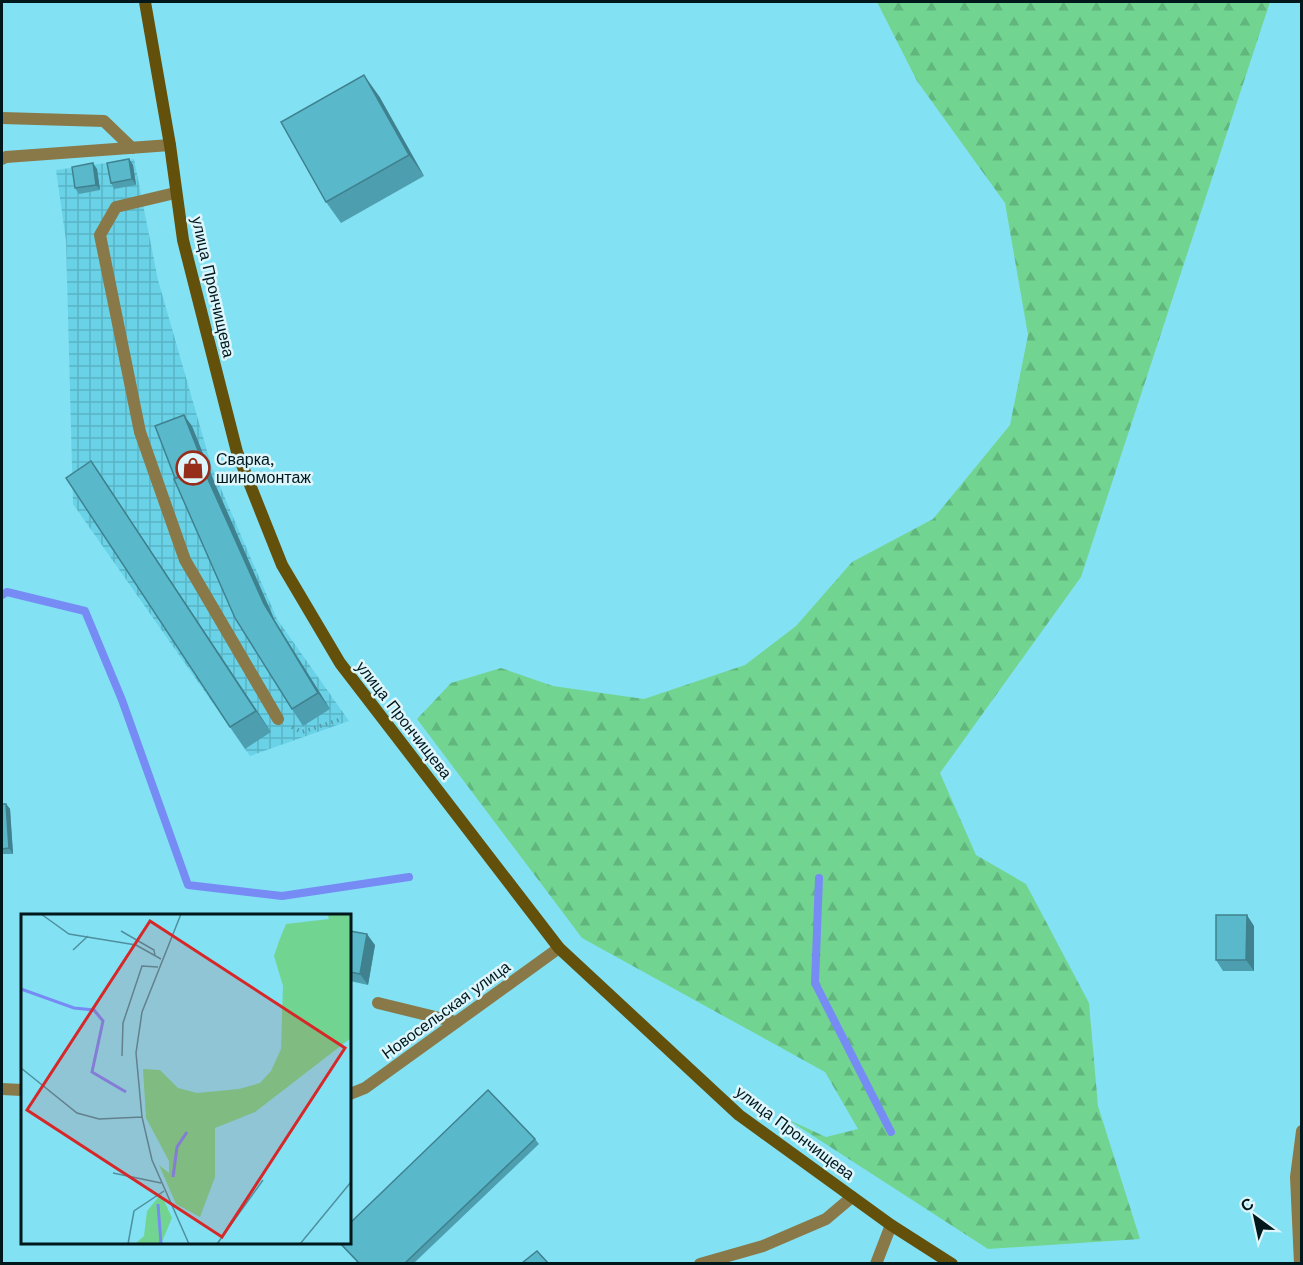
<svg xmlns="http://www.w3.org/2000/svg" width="1303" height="1265" font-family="'Work Sans',sans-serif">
	<defs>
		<pattern id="industrial-grid" width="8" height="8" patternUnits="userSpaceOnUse" patternTransform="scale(1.5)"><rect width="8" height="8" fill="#6ad2e7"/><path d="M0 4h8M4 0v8" fill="none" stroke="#5ab4c6"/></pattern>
		<pattern id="forest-firs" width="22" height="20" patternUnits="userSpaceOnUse" patternTransform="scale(1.5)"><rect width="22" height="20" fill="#71d591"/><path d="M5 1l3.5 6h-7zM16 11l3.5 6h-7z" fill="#60b67c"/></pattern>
	</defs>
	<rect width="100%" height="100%" fill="#83e1f4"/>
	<!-- industrial -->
	<path fill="url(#industrial-grid)" d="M134,159L158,280L212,468L277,619L349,721L250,756L73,504L66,241L56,170Z"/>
	<!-- forest -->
	<path fill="url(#forest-firs)" d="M877,2H1270L1081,577L940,773L976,855L1026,884L1089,1003L1098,1106L1140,1239L988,1249L787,1119L826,1137L858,1129L825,1072L582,938L417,719L451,683L501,668L553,686L644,699L745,665L796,626L852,562L933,519L1010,425L1028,335L1005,203L917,81Z"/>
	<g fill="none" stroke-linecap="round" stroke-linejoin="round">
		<!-- stream -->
		<path stroke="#768cf4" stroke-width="8" d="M2,595L7,592L85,611L122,700L188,885L282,896L409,877
			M819,878L815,983L891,1132"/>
		<!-- path -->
		<path stroke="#559aa8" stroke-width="4" stroke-dasharray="1.5 4.5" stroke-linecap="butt" d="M292,727L302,732L342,719"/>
		<!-- lane -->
		<path stroke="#897948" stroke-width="12" d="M2,118L104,121L132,148
			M175,193L116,207L100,235L140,432L185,560L278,719
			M378,1003L456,1022
			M700,1264L763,1246L826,1219L852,1197
			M876,1264L891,1225
			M1300,1264L1296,1177L1302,1131"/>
		<!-- street -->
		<path stroke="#897948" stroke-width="12" d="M2,159L6,157L170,145
			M2,1089L22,1090
			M350,1094L365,1088L559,948"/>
		<!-- secondary -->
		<path stroke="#62500b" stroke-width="12" d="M145,2L170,145L183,240L237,452L282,565L340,663L559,948L739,1115L891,1225L952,1264"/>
	</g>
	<!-- wall -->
	<path fill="#4d9eaf" d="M379,96L424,176L341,223L326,202Z
		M129,159L133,165L136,185L114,189L111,183Z
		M97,169L100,190L79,194L75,188Z
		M192,426L215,484L275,621L330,709L303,726L292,709Z
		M106,483L271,732L245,749L230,727Z
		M2,804H6L10,809L13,854H2Z
		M1254,926V971H1223L1216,960Z
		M350,931L375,945L368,985L350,981Z
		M535,1139L539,1144L414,1263H358L338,1242H350Z"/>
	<!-- shaded-wall -->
	<path fill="#3f818e" d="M364,75L379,96L424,176L409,155Z
		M129,159L133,165L136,185L132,179Z
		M93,163L97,169L100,190L96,185Z
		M184,415L192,426L215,484L275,621L330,709L318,693L264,604L203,468Z
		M91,461L106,483L271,732L256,711Z
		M6,804L10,809L13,854L9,848Z
		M1247,915L1254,926V971L1246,960Z
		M367,934L375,945L368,985L360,974Z"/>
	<!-- building -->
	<path fill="#5ab8cb" stroke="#3f818e" stroke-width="1.5" d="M364,75L409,155L326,202L281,122Z
		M129,159L132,179L111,183L107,163Z
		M93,163L96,185L75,188L72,167Z
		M184,415L207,473L203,468L175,478L155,426Z
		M91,461L256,711L230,727L66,478Z
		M203,468L264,604L318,693L292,709L235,618L174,479Z
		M2,804H6L9,848L2,849Z
		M1216,915H1247L1246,960H1216Z
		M350,931L367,934L360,974L350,972Z
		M488,1090L535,1139L405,1263H359L339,1242H350V1223Z
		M537,1251L548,1263H522Z"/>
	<!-- icons -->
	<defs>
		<symbol id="shop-ring" viewBox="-11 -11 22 22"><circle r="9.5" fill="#ddf6fc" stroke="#972e1b" stroke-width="1.5"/><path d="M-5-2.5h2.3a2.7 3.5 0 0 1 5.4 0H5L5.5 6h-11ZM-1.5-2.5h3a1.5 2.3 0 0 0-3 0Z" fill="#972e1b"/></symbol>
	</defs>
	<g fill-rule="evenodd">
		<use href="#shop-ring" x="174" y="449" width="38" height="38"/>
	</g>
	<g text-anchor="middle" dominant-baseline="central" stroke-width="5" stroke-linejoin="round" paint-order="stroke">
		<!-- street labels -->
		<g font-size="16" fill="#00171c" stroke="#ddf6fc">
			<text transform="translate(213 287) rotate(77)">улица Прончищева</text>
			<text transform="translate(404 720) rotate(52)">улица Прончищева</text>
			<text transform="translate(446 1010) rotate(-36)">Новосельская улица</text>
			<text transform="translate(795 1133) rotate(37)">улица Прончищева</text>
		</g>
		<!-- poi labels -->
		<g font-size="16" fill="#00171c" stroke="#ddf6fc" text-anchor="start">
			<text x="216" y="459">Сварка,<tspan x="216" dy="18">шиномонтаж</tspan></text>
		</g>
	</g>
	<!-- overview -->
	<g transform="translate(21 914)">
		<rect width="330" height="330" fill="#83e1f4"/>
		<path d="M306,0H330V124L234,198L194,214V263L179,303L155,290L138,251L148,259V247L125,204L122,155L139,156L157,174L176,179L218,175L239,169L250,157L260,135L262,72L253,42L258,27L265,10L308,5ZM140,280L151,304L140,330H114L123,322L126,297Z" fill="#71d591"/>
		<path fill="none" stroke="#768cf4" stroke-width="3" d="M0,75L53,94L73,96L82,107L71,158L105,178M152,263L156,233L166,218M137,290L140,330"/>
		<path fill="none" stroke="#4f909e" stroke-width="1.5" d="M20,0L48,20L115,31L140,45M160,0L121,98L115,139L121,203L131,246L168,330M100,17L133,36L134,42M52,36L67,22M101,142L102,109L121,52L137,53M0,154L56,199L78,205L121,203M92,259L140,269M107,330L113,297L143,277M196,330L242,266M279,330L330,268"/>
		<path fill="#d62828" fill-opacity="0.15" stroke="#d62828" stroke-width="3" d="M129,7L324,134L201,323L6,196Z"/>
		<rect width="330" height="330" fill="none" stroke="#00171c" stroke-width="3"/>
	</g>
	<!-- border -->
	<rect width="1303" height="1265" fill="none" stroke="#00171c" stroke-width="6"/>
	<!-- north arrow -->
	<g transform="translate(1255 1217) rotate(327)" stroke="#ddf6fc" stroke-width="4.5" paint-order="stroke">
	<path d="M0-4.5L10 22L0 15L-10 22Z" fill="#00171c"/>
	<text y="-9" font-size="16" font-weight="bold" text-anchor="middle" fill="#00171c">С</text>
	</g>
</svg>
